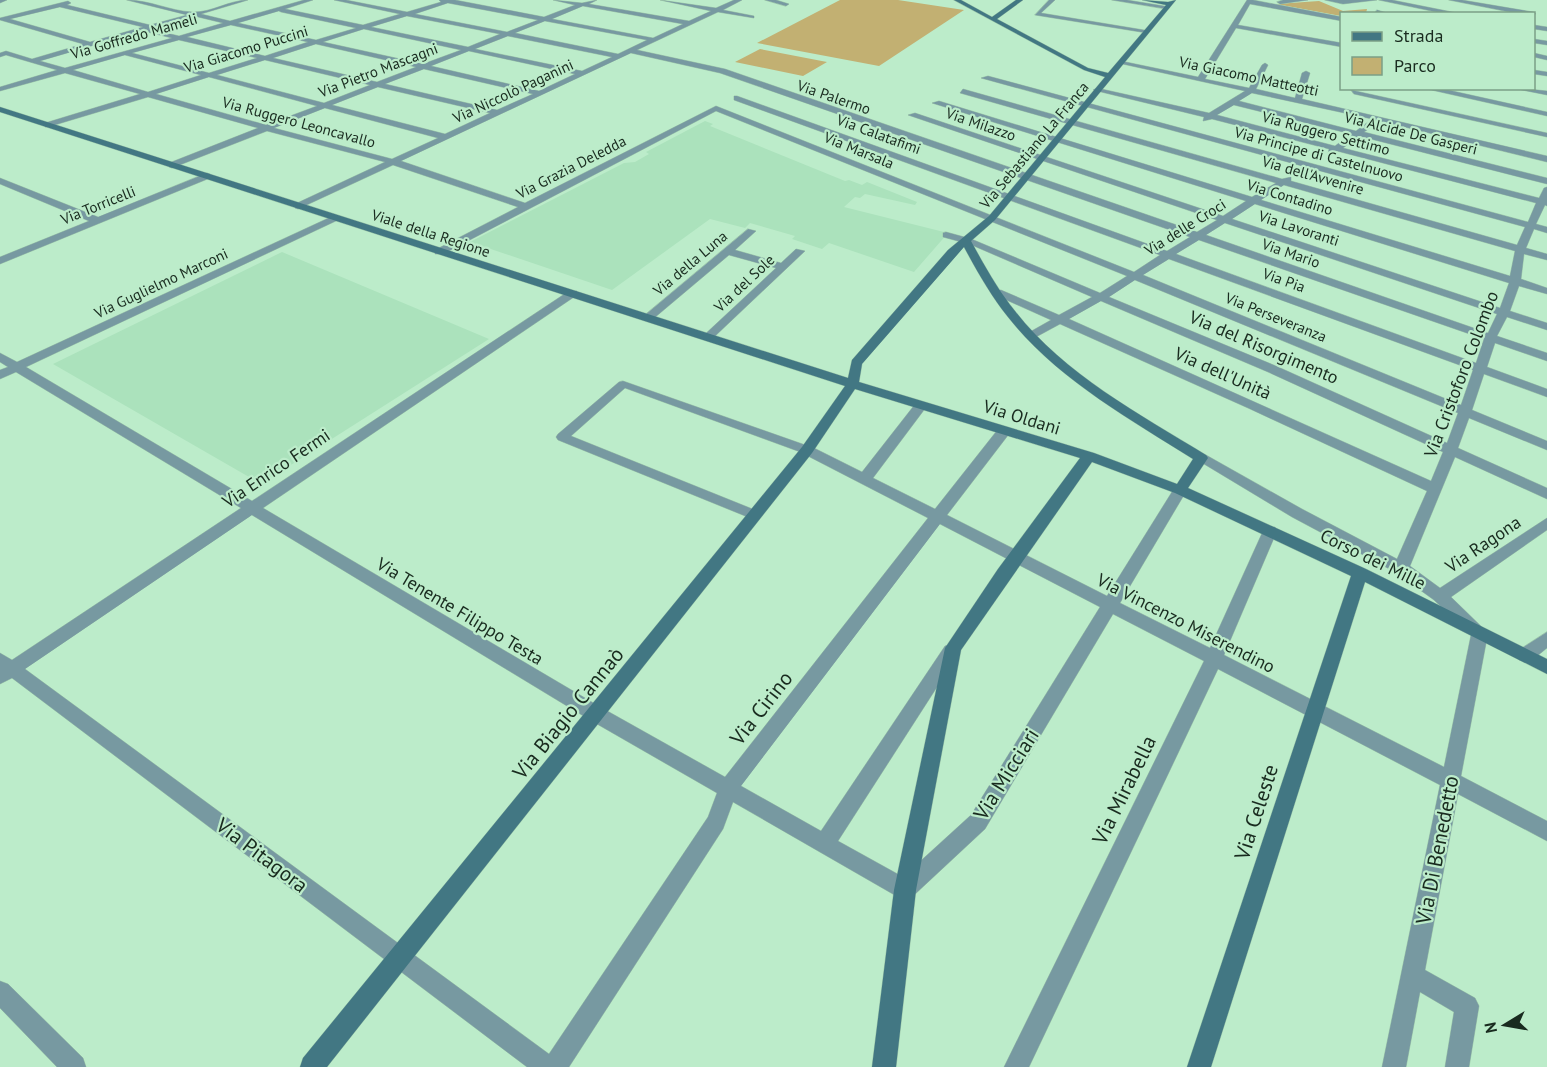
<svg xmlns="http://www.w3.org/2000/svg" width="1547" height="1067" font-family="'PT Sans',sans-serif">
	<rect width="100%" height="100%" fill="#bcecca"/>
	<!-- built -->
	<path fill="#abe2bc" d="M705,121L713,124L710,126L845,181L849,180L862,185L867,182L917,202L915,205L865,194L860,198L855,197L844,207L948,233L914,272L829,243L822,249L792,239L795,236L750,223L745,228L710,219L612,290L470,242L624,163L635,162L649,154L646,152Z
		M282,252L489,339L261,484L53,364Z"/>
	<!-- green -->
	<path fill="#c2b072" d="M840,0H898L964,10L879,66L757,43Z
		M1319,1L1343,11L1367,9L1366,13L1342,14L1341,16L1276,4Z
		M760,49L827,62L803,76L735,62Z"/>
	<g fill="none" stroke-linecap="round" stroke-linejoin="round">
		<defs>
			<path id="lane" d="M1049,0H1055L1041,13L1150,31L1147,33L1035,15Z
				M1112,0H1127L1170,7L1167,9Z
				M946,232L968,238L969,240L965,243L943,237V233Z
				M623,381L811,447L813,450L807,454L803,453L625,388L571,436L760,512L762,515L755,520L558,440L556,437L558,434L619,382Z"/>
			<path id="street" d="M0,0H7L0,3Z
				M127,0C150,0 170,11 192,12C211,13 229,0 248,0L201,14L230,21L304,0H313L285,9L363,25L400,14L334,0H346L407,12L441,2L439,0H455L544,17L575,5L553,0L582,3L597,0L589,4L689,21L711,11L660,0L716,8L734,0H742L723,10L754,16V18L718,12L637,50L725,69L1197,232L1217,220L908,115L915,113L1223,216L1246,201L932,103L939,101L1252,197L1276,183L960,93L963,89L1282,179L1291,177V181L1517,245L1525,227L981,78L988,76L1528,222L1536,203L1337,151L1328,154L1329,149L1212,119L1203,121L1204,117L1093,90L1097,88L1209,113L1245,91L1118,63L1121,61L1198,77L1247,0H1253L1342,17V21L1250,4L1238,25L1342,43V47L1236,28L1205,79L1249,88L1262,65L1265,63L1268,65L1256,89L1295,98L1302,73L1306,71L1310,73L1302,99L1547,156V162L1380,121L1364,132L1547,178V184L1359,136L1343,148L1539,198L1544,188L1547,187V206L1545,205L1536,224L1547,227V233L1534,229L1526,248L1547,254V260L1524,254L1521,279L1547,288V294L1519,286L1510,311L1547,323V330L1507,317L1497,336L1547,353V361L1495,343L1487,367L1547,389V397L1484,374L1472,410L1547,441V450L1469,418L1458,448L1547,488V499L1455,457L1410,566L1440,588L1547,518V530L1451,597L1488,633L1461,776L1547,821V841L1458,794L1425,970L1475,998L1479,1006L1469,1067H1445L1454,1012L1420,992L1406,1067H1382L1440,785L1218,669L1029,1067H1004L1204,661L1113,614L985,829L912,897L905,901L898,897L733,802L723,829L569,1067H527L12,678L0,684V653L12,660L241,508L16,372L0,379V370L8,367L0,362V353L17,362L335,215L338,216V220L26,367L252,501L569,291H577V295L263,508L602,708L725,777L928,518L802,453L800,450L802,447H812L862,472L916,403L921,402L927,406L873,478L935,509L999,428H1009L1011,431L1009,434L947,515L1107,596L1175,487H1185L1187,490L1120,603L1210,648L1263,531L1265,527H1275L1277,531L1224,655L1444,767L1471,635L1434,600L1395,572L1292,517L1194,458L1196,455H1206L1302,509L1397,559L1427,491L1248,408L1060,324L1036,337H1028V333L1051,320L993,294V290H1001L1059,315L1092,297L960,240L969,238L1100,293L1127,276L716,111L443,254H435V250L518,207L393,165L298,209L295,208V204L385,162L267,131L172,168L169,167V163L258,128L148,97L48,127H45V123L140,94L65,73L0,91V87L57,70L6,55L0,57V53L6,51L32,59L83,44L0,20V18L68,1L71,3L67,5L150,25L187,15ZM448,3L538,20L507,32L415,14ZM583,6L683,24L653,38L552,19ZM60,7L143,27L90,42L10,19ZM279,11L281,12L356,28L316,40L238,23ZM194,16L223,23L179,36L150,29ZM407,16L500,34L468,47L371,27ZM545,21L647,40L618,54L515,33ZM231,25L308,42L265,56L187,37ZM364,29L461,50L423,64L323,42ZM143,31L172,38L65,68L40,61ZM508,36L612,57L582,71L475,49ZM179,40L257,58L209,73L132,53ZM316,44L416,67L377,82L273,58ZM469,51L575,74L539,91L431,66ZM631,53L720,73L1190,237L1167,251L737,96H734V100L1160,255L1134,272L716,106L525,203L401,161ZM125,55L201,75L148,92L73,70ZM265,60L370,85L324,103L217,75ZM424,69L533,94L497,110L385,84ZM209,77L317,106L266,125L156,94ZM378,87L490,113L445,134L332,105ZM1252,93L1372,119L1356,131L1239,101ZM1234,105L1351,134L1335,146L1217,115ZM325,108L438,138L392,159L274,128ZM1284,185L1515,251L1510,276L1261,200ZM1255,204L1509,283L1500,308L1232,219ZM1225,223L1497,314L1488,333L1206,235ZM1199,240L1484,339L1476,363L1176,254ZM1169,259L1473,370L1461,405L1143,275ZM1135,280L1458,413L1447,443L1276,366L1109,297ZM1101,301L1268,372L1443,452L1431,481L1069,319ZM252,515L590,720L717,793L708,817L549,1054L25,669ZM940,524L1100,607L971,815L903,877L838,841L957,656L960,651L957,646L951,644L945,646L821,831L741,786Z
				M765,0H776L789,4L786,6Z
				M1283,0H1308L1280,4L1277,2Z
				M1325,0H1377L1343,4Z
				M1379,0H1392L1462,14H1446Z
				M1449,0H1462L1533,12L1536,14H1520Z
				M1377,10L1387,13L1388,14L1375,13Z
				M1534,25L1547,27V31L1534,29Z
				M1534,39L1547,41V45L1534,43Z
				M1534,53L1547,56V60L1534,57Z
				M1534,70L1547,72V76L1534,74Z
				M1439,88L1547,112V116L1427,89Z
				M1519,88L1547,91V95L1522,90Z
				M1351,90L1547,133V137L1354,94Z
				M207,173L210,174V178L0,264V257L89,221L0,184V178L98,217Z
				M748,229L756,231L735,250L781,263L796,249L805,251L712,339H704L702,337L776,268L729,255L653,319H645V315Z
				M1547,632V648C1538,655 1530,664 1519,660L1516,655L1519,650Z
				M0,981L8,984L83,1058L86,1067H57L0,1008Z"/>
			<path id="secondary" d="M954,0H961L992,17L1016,0H1023L997,19L1088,68L1108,73L1166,5L1142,0L1168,2L1176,0L995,220L971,241C984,265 998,290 1015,311C1064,374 1139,414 1206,455L1208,458L1188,488L1366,569L1547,659V674L1365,582L1211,1067H1187L1351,576L1175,493L1092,462L961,650L916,890L896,1067H872L894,890L945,648L998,569L1080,458L855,389L812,453L327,1067H300L303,1058L802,447L845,386L0,112V107L848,378L852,360L948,250L989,216L1105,77L1084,70ZM964,247C977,271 991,296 1008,317C1056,378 1128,418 1193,459L1177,484L1094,453L859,382L862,364Z"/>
		</defs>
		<!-- lane casing -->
		<use href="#lane" stroke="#9fc9ab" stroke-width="1"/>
		<!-- street casing -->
		<use href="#street" stroke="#9fc9ab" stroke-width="1"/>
		<!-- secondary casing -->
		<use href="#secondary" stroke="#9fc9ab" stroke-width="1"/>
		<!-- lane -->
		<use href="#lane" fill="#7799a1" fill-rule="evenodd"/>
		<!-- street -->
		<use href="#street" fill="#7799a1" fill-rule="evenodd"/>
		<!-- secondary -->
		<use href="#secondary" fill="#427783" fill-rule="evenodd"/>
	</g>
	<g text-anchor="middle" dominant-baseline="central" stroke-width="4.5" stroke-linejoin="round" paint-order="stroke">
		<!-- far-street labels -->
		<g font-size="15" fill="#192b1f" stroke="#bcecca">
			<text transform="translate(134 36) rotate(-16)">Via Goffredo Mameli</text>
			<text transform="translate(246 49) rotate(-17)">Via Giacomo Puccini</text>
			<text transform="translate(378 70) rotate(-21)">Via Pietro Mascagni</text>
			<text transform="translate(1249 76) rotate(12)">Via Giacomo Matteotti</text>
			<text transform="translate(513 91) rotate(-25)">Via Niccolò Paganini</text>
			<text transform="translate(834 97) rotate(19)">Via Palermo</text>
			<text transform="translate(299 122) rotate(15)">Via Ruggero Leoncavallo</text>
			<text transform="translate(981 124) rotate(19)">Via Milazzo</text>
			<text transform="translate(1326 133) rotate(15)">Via Ruggero Settimo</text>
			<text transform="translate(1411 133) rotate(14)">Via Alcide De Gasperi</text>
			<text transform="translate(879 134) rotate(20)">Via Calatafimi</text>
			<text transform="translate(1034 145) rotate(-50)">Via Sebastiano La Franca</text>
			<text transform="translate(859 150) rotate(22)">Via Marsala</text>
			<text transform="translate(1319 154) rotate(15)">Via Principe di Castelnuovo</text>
			<text transform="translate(571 167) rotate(-27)">Via Grazia Deledda</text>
			<text transform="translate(1313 175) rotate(16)">Via dell'Avvenire</text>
			<text transform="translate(1290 197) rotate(17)">Via Contadino</text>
			<text transform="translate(98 205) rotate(-22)">Via Torricelli</text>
			<text transform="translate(1185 227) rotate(-32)">Via delle Croci</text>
			<text transform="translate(1299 228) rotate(18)">Via Lavoranti</text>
			<text transform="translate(431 233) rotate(18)">Viale della Regione</text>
			<text transform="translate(1291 253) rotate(19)">Via Mario</text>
			<text transform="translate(690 263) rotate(-40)">Via della Luna</text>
			<text transform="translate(1284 280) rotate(20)">Via Pia</text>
			<text transform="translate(161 283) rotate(-25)">Via Guglielmo Marconi</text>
			<text transform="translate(744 283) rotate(-43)">Via del Sole</text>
			<text transform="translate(1276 317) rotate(22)">Via Perseveranza</text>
		</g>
		<!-- street labels -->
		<g font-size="18" fill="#192b1f" stroke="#bcecca">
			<text transform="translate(1264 347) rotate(23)">Via del Risorgimento</text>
			<text transform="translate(1223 373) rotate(24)">Via dell'Unità</text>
			<text transform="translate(1461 374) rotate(-69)">Via Cristoforo Colombo</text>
			<text transform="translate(1022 417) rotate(17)">Via Oldani</text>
			<text transform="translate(276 468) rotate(-34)">Via Enrico Fermi</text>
			<text transform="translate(1483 544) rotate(-34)">Via Ragona</text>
			<text transform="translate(1373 559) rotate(26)">Corso dei Mille</text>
			<text transform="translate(460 611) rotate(31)">Via Tenente Filippo Testa</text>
			<text transform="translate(1186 623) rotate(27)">Via Vincenzo Miserendino</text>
		</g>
		<!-- near-street labels -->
		<g font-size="21" fill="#192b1f" stroke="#bcecca">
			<text transform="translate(761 708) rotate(-52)">Via Cirino</text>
			<text transform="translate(568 713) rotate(-51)">Via Biagio Cannaò</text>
			<text transform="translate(1006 774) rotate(-58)">Via Micciari</text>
			<text transform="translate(1124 790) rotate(-64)">Via Mirabella</text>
			<text transform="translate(1256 812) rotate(-72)">Via Celeste</text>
			<text transform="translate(1437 850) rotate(-79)">Via Di Benedetto</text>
			<text transform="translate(262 855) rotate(37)">Via Pitagora</text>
		</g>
	</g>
	<!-- legend -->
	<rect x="1340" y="12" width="195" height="78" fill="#bcecca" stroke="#7b9f86" stroke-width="1.5"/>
	<rect x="1352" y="32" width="30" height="9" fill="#427783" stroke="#7b9f86" stroke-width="1.5"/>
	<text x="1394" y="42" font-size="18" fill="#192b1f">Strada</text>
	<rect x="1352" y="57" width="30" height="18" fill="#c2b072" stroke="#7b9f86" stroke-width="1.5"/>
	<text x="1394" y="72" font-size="18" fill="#192b1f">Parco</text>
	<!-- north arrow -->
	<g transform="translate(1505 1025) rotate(259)" stroke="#bcecca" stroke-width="4.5" paint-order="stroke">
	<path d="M0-4.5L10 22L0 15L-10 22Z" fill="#192b1f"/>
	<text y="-9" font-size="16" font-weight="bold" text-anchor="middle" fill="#192b1f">N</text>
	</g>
</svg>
